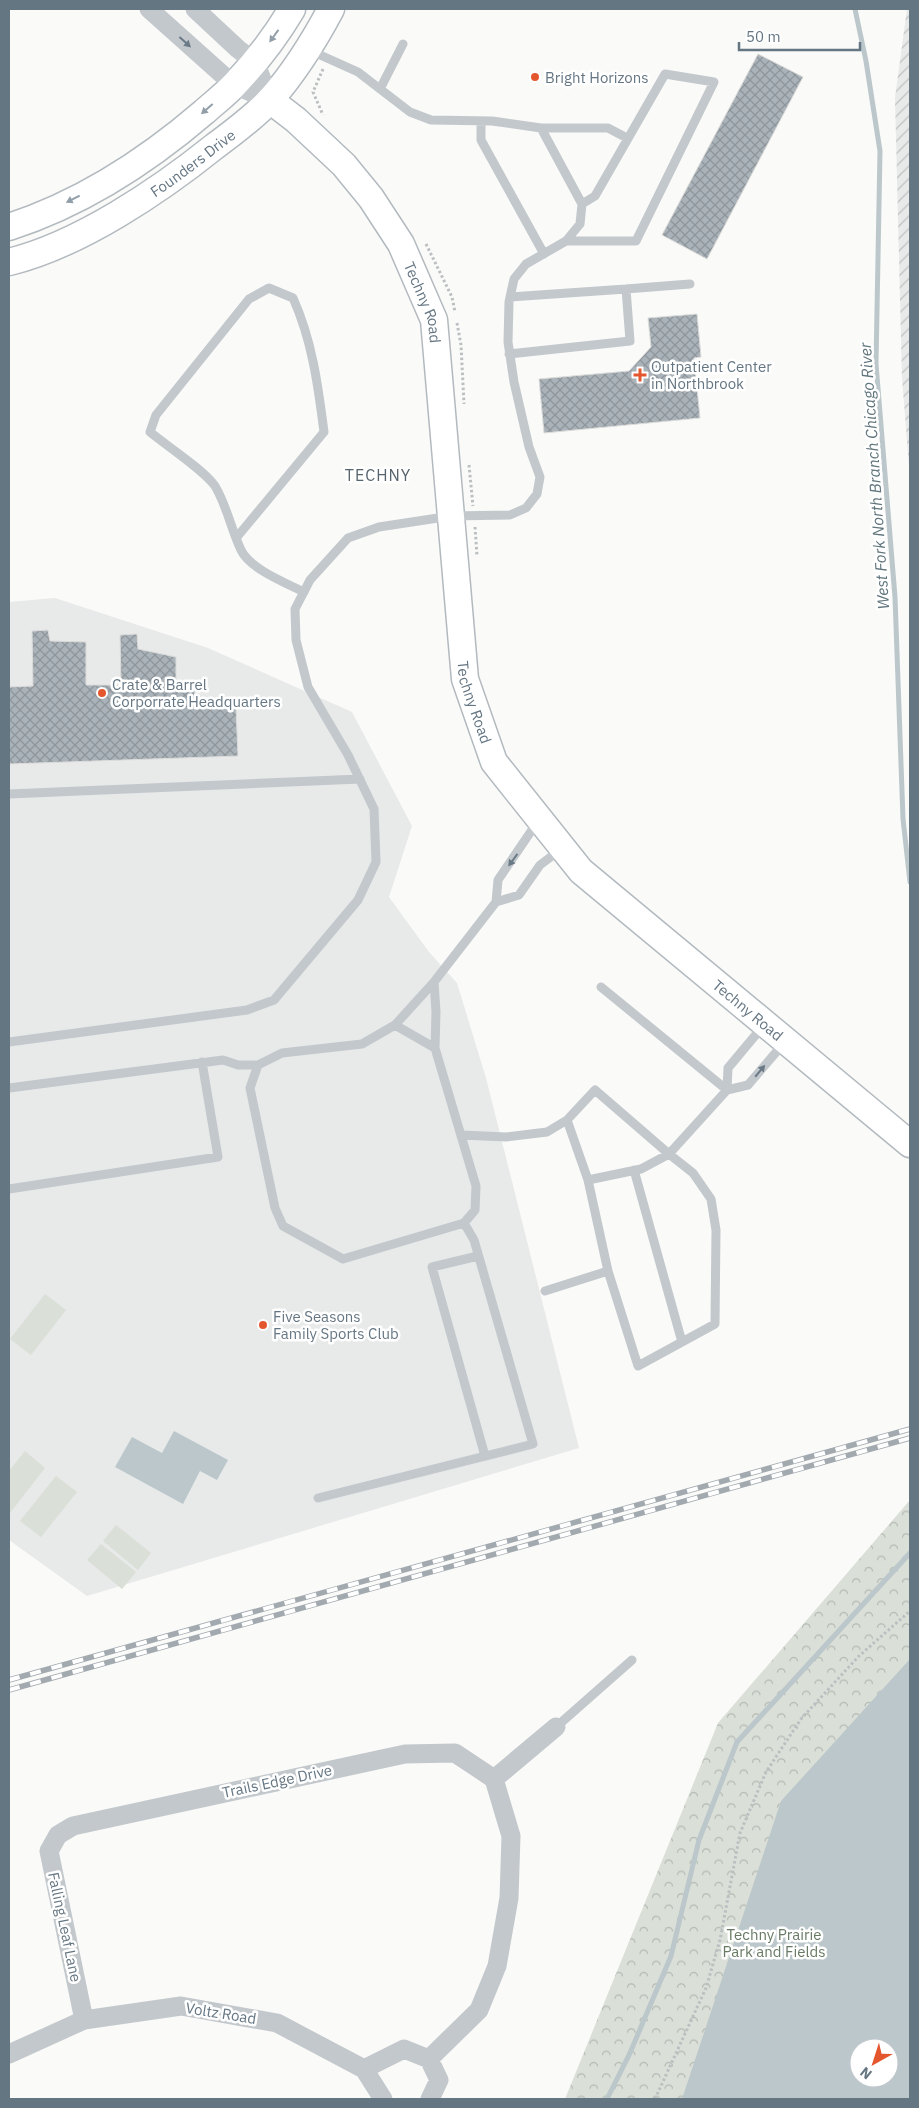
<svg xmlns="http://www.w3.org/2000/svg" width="919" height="2108" font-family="'IBM Plex Sans',sans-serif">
	<defs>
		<pattern id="industrial-furrows" width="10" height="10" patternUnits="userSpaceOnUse" patternTransform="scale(1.25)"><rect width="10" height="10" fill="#e8e9e9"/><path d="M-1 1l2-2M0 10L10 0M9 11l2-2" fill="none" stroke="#c0c1c2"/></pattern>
		<pattern id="park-crowns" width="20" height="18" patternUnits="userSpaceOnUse" patternTransform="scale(1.25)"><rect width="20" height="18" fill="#dadfd7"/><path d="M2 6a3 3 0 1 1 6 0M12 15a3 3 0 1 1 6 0" fill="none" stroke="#b4b9b4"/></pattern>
		<pattern id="building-cross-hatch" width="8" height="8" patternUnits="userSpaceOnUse" patternTransform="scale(1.25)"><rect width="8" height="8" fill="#aab3b9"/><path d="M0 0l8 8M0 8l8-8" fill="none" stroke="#8e969c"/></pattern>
	</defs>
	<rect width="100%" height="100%" fill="#fafaf8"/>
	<!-- built -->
	<path fill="#e8e9e9" d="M55,598L208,648L352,712L412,826L389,897L429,952L457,983L486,1078L579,1448L87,1596L9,1540V602Z"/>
	<!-- industrial -->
	<path fill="url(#industrial-furrows)" d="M907,9H910V479L902,378L895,98Z"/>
	<!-- green -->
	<path fill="#dadfd7" d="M45,1294L66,1310L31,1355L10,1339Z
		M25,1451L45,1468L10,1513L9,1471Z
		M56,1476L77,1492L41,1537L20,1521Z
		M116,1525L151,1553L138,1570L103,1541Z
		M101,1544L136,1572L122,1589L87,1560Z"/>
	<!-- park -->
	<path fill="url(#park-crowns)" fill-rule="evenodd" d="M910,1500V2099H565L718,1723ZM859,2048H889V2078H859Z"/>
	<!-- water -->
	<path fill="#bbc7cb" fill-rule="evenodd" d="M174,1431L228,1460L217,1480L200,1471L183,1504L115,1467L132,1437L162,1453Z
		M910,1659V2099H682L781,1801ZM859,2048H889V2078H859Z"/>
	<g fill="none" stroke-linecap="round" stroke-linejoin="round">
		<!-- stream -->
		<path stroke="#bbc7cb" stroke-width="5" d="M855,9L866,61L880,151L876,364L895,597L903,819L910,882
			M607,2099L630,2053L671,1956L699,1840L737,1742L910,1553"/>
	</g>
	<!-- building -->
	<path fill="url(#building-cross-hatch)" stroke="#dcdcda" d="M758,54L803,77L707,259L662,235Z
		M697,314L701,357L694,358L700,418L544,433L539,379L629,371L651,347L648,318Z
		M48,630L50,641L86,642V685H121L120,635L137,634L138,649L176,657V687H195L194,709L236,708L238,756L9,764V687L33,686L32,631Z"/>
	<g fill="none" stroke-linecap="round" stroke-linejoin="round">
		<defs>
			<g id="secondary">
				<path id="s1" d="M270,100L296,120L344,165L371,198L401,244L434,320L465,679L494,762L581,871L910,1144"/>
				<path d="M9,227C80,204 147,161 204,112C214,103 226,94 235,84C257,61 276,36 292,9"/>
				<path id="s2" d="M9,262C79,245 159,191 215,146C234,132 254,117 270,100C295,72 314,41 331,9"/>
			</g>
		</defs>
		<!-- secondary casing -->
		<use href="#secondary" stroke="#b3babf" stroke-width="29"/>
		<!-- path -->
		<path stroke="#bbbfc2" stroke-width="3" stroke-dasharray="2.5 2.5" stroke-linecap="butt" d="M323,69L313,92L323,115
			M426,244L452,297L455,312
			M457,323L461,345L464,404
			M469,465L473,506
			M475,527L477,556
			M655,2099L706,1988L720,1940L740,1833L766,1772L801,1719L859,1656L910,1611"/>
		<!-- service -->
		<path stroke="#c3c8cc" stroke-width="9" d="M309,50L358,72L410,112L431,120L492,121L541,128H608L627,138
			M380,89L403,44
			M481,121V140L544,254
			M566,241H636L714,82L665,74L595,196L582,204
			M510,297L626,289
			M509,354L630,341L626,289L690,284
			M237,537L324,432C318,385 312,340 293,298L269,288L249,299L156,415L150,432C167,446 204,470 215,486C227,506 231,529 241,550C250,569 286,583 304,592
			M9,794L360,779
			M538,821L498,880L496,902L519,895L540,865L560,850
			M601,987L727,1090
			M395,1025L435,1048L436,1012L434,982
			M9,1042L247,1010L274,1000L358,900L376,862L374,809L348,755L308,687L296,640L295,609L310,580L348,538L379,527L451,516L510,515L526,508L537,494L540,477L529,447L514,382L508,342L509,302L514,279L526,264L566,241L580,224L582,204L541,128
			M435,1048L476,1186L475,1210L464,1223L343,1259L283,1226L275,1208L250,1088L258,1065L282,1053L362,1044L395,1025L434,982L496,902
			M9,1088L223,1060L238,1065H258
			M727,1090L748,1085L784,1043
			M461,1135L506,1137L547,1132L567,1120
			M634,1170L682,1342
			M588,1180L641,1169L669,1154L727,1090L728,1068L764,1025
			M9,1189L218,1157L202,1062
			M478,1256L432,1267L485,1456
			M545,1291L608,1271L638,1366L715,1324L716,1230L711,1199L693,1173L669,1154L595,1090L567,1120L588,1180L608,1271
			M318,1498L533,1444L474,1240L464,1223
			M556,1727L632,1660"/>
		<!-- minor -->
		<path stroke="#c3c8cc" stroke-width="19" d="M149,9L234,85L270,100
			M195,9L238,49L255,62L270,100
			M494,1779L556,1727
			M84,2020L49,1851L58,1835L73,1826L405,1754L455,1753L494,1779L511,1836L509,1898L497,1966L479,2010L429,2059L404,2049L364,2069
			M9,2054L84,2020L181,2006L277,2023L364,2069L383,2099
			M429,2059L439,2080L430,2099"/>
		<!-- secondary -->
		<use href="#secondary" stroke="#fff" stroke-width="26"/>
		<defs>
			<path id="rail" d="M9,1680L910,1429
				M9,1690L910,1438"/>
		</defs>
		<!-- rail casing -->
		<use href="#rail" stroke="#a2aab0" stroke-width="5.5"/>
		<!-- rail -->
		<use href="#rail" stroke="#fff" stroke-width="4" stroke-dasharray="11" stroke-linecap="butt"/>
	</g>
	<!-- one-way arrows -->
	<defs><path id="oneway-solid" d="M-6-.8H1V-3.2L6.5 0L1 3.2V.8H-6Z" transform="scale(1.25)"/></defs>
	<g fill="#939fa8">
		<use href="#oneway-solid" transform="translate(274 36) rotate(126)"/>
		<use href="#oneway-solid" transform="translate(207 109) rotate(139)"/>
		<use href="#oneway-solid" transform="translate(73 199) rotate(153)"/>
	</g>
	<g fill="#6a7a87">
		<use href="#oneway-solid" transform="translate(185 42) rotate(42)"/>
		<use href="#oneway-solid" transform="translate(513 860) rotate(126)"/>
		<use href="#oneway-solid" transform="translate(760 1071) rotate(-50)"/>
	</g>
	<!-- markers -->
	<g fill="#e4572e" stroke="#fff" stroke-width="2">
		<circle cx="535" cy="77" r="5"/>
		<path d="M637.5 367.5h5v5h5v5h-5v5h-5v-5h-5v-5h5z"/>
		<circle cx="102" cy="693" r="5"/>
		<circle cx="263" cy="1325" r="5"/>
	</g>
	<g text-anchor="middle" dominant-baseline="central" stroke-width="5" stroke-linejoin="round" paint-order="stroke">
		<!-- poi labels -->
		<g font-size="15" fill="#657683" stroke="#fff" text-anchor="start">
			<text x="545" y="77">Bright Horizons</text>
			<text x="651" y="366">Outpatient Center<tspan x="651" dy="17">in Northbrook</tspan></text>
			<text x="112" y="684">Crate &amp; Barrel<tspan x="112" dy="17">Corporrate Headquarters</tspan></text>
			<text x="273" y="1316">Five Seasons<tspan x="273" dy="17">Family Sports Club</tspan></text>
		</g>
		<!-- street labels -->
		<g font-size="15" fill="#657683" stroke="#fff">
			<text stroke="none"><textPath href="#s2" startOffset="210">Founders Drive</textPath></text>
			<text stroke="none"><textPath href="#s1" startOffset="259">Techny Road</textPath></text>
			<text stroke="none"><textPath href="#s1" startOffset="664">Techny Road</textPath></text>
			<text stroke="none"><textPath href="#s1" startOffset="1084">Techny Road</textPath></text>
			<text transform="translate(277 1781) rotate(-12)">Trails Edge Drive</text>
			<text transform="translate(65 1927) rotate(78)">Falling Leaf Lane</text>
			<text transform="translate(221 2013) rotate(9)">Voltz Road</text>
		</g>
		<!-- park labels -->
		<g font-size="15" fill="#687a64" stroke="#fff">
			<text x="774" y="1934">Techny Prairie<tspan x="774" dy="17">Park and Fields</tspan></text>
		</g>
		<!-- neighbourhood labels -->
		<g font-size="16" letter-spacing="1" fill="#57646e" stroke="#fff">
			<text x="378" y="475">TECHNY</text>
		</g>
		<!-- water labels -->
		<g font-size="16" font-style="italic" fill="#60757c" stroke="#fff">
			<text transform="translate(874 476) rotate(-94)">West Fork North Branch Chicago River</text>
		</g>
	</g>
	<!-- border -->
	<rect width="919" height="2108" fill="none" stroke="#657683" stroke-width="20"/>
	<!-- north arrow -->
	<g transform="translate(874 2063) rotate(219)"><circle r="24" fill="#ffffff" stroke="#c1c8cd"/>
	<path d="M0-4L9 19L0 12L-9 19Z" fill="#e4572e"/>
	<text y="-8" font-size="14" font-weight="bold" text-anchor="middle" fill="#657683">N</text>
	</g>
	<!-- scale -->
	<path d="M739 42v8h121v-8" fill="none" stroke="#657683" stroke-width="2.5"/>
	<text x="746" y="42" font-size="15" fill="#657683" stroke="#ffffff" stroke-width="4" paint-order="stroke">50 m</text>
</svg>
